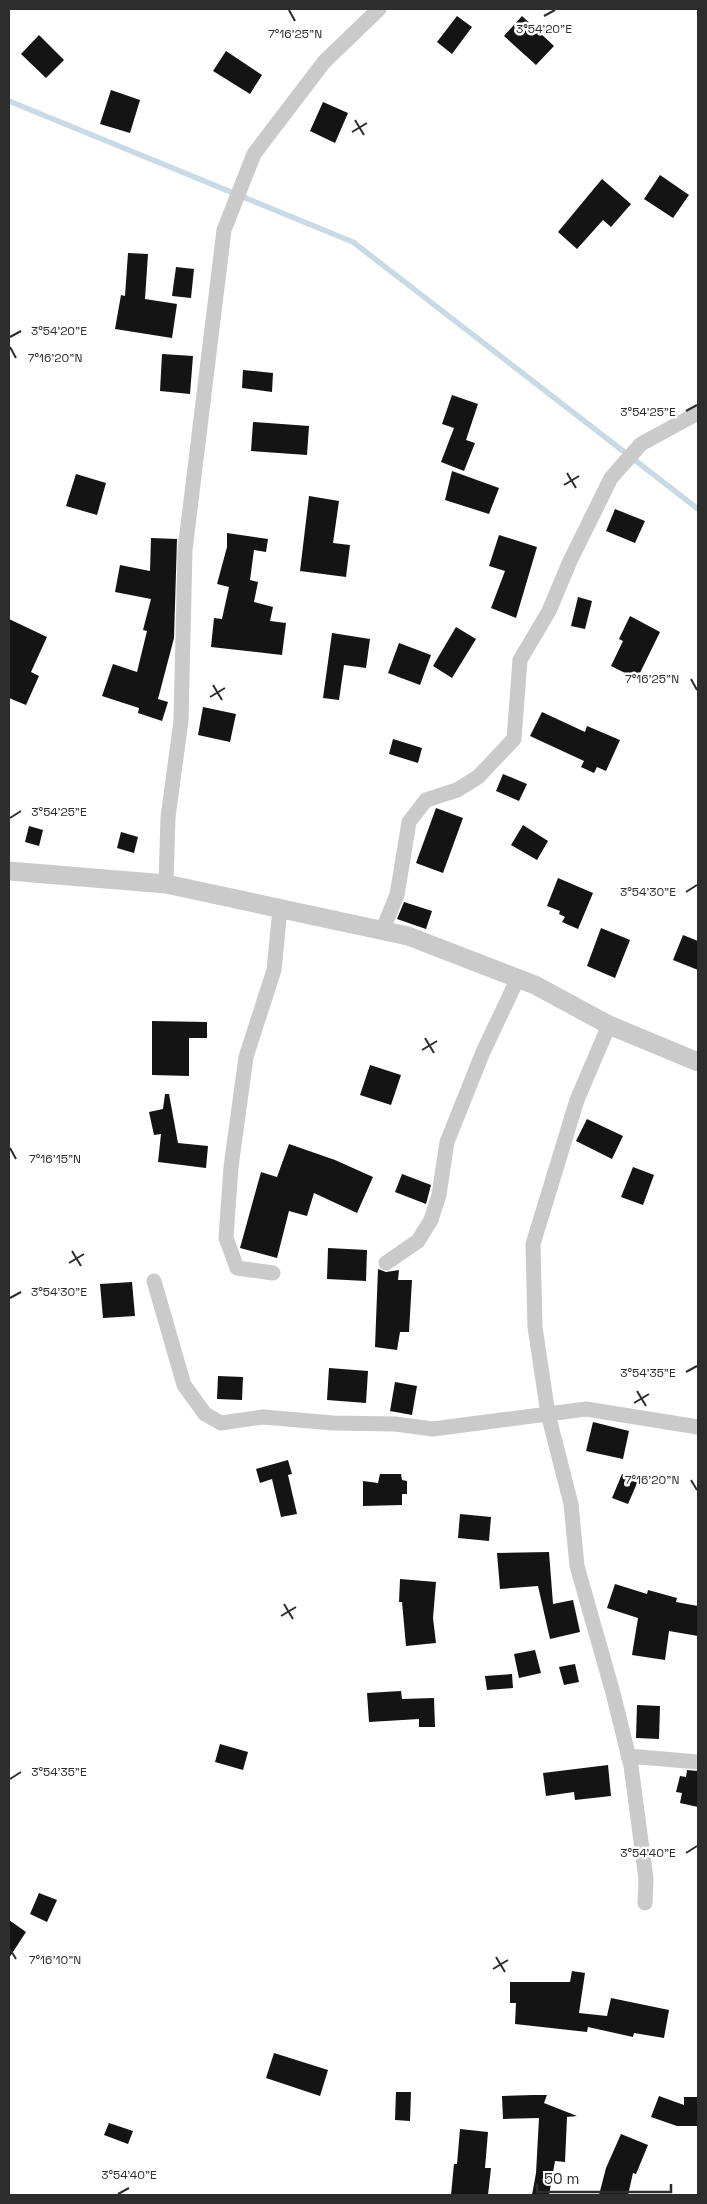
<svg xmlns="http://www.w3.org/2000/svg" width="707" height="2204" font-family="'Space Grotesk',sans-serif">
	<rect width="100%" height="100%" fill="#fff"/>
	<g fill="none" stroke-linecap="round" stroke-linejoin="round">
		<!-- stream -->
		<path stroke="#c9dae7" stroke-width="5.5" d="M9,101L353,242L698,509"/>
	</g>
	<!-- building -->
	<path fill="#141414" d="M457,16L472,27L452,54L437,42Z
		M522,16L554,46L536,65L504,36Z
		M39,35L64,60L46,78L21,54Z
		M226,51L262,75L250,94L213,71Z
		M111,90L140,100L130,133L100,124Z
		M323,102L348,113L335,143L310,131Z
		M660,175L689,195L673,218L644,199Z
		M602,179L631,204L611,227L603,220L577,249L558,232Z
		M128,253L148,254L145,299L177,304L172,338L115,329L121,295L125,296Z
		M176,267L194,269L191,298L172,296Z
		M162,354L193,356L190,394L160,391Z
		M243,370L273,373L272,392L242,388Z
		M452,395L478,404L466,440L475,443L464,471L441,462L454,428L442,424Z
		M253,422L309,426L307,455L251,451Z
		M452,471L499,488L489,514L445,500Z
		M76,474L106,483L97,515L66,506Z
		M309,496L339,501L333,543L350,545L346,577L300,571Z
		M615,509L645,521L635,543L606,531Z
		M227,533L268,539L266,552L254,550L250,580L258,582L254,602L273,607L270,621L286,623L282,655L211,647L214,618L222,619L229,587L217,584L227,547Z
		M499,535L537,547L516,618L491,608L505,571L489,566Z
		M151,538L177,539L174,638L158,699L168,702L162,721L138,713L139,708L102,696L113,664L137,672L147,631L143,630L151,599L115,592L120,565L150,571Z
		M578,597L592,601L585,629L571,626Z
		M630,616L660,632L637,679L611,666L623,641L619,639Z
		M9,619L47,637L31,672L39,676L26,705L9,698Z
		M456,627L476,639L452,678L433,666Z
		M332,633L370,639L366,668L344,665L339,700L323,698Z
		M399,643L431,655L420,685L388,673Z
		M203,707L236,714L230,742L198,735Z
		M542,712L585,732L587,726L620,740L606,771L597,767L594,773L581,767L584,761L530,736Z
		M393,739L422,748L418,763L389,754Z
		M503,774L527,784L519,801L496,791Z
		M436,808L463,818L443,873L416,863Z
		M523,825L548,841L537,860L511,845Z
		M29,826L43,830L39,846L25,842Z
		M121,832L138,837L134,853L117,848Z
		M558,878L593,893L578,929L562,922L565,917L559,914L560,911L547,906Z
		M404,902L432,911L426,929L397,919Z
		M601,928L630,940L615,978L587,966Z
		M683,935L698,941V970L673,960Z
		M152,1021L207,1022V1038H189V1076L152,1075Z
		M370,1065L401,1075L391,1105L360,1095Z
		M165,1094H169L178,1143L208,1146L206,1168L158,1162L161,1134L154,1135L149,1112L163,1109Z
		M587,1119L623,1136L612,1159L576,1141Z
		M289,1144L335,1160L373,1177L357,1213L314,1193L307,1216L289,1211L277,1258L240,1248L261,1172L277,1177Z
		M633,1167L654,1175L643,1205L621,1197Z
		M402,1174L431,1185L426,1204L395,1192Z
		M328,1248L367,1250L366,1281L327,1279Z
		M378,1269L386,1272L399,1270L398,1280H412L409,1332H400L397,1350L375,1347Z
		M132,1282L135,1316L103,1318L100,1284Z
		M329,1368L368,1371L366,1403L327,1400Z
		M218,1376L243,1377L242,1400L217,1399Z
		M395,1382L417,1386L412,1415L390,1411Z
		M593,1422L629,1431L623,1459L586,1451Z
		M288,1460L292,1474L288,1475L297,1514L281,1517L272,1479L260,1483L256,1469Z
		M380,1474H401L402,1480L407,1481V1494H402V1505L363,1506V1481L378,1483Z
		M622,1474L638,1481L628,1504L612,1498Z
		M460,1514L491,1517L489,1541L458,1538Z
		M549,1552L553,1604L573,1600L580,1632L550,1639L538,1586L500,1589L497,1553Z
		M400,1579L436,1582L433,1618L436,1643L406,1646L402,1602H399Z
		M615,1584L647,1594L648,1590L677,1598L676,1602L698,1606V1636L669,1631L665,1660L632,1655L638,1618L607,1608Z
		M535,1650L541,1673L519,1678L514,1654Z
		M575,1664L579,1682L564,1685L559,1667Z
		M512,1674L513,1688L487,1690L485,1676Z
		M401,1691L402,1699L434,1698L435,1727H419V1719L369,1722L367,1693Z
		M637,1705L660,1706L659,1739L636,1738Z
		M220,1744L248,1752L243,1770L215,1762Z
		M608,1765L611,1796L575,1800L574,1792L546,1796L543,1773Z
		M687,1770L698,1771V1807L680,1803L682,1793L676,1792L680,1776L686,1777Z
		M39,1893L57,1900L47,1922L30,1914Z
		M9,1920L26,1932L9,1958Z
		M572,1971L585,1973L579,2013L607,2016L611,1998L669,2010L664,2038L634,2033L633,2037L588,2027L587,2032L515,2024L516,2003H510V1982H570Z
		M274,2053L328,2070L320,2096L266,2078Z
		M396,2092H411L410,2121L395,2120Z
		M533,2095H547L544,2103L577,2116L567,2117L565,2162L555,2161L549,2195H532L536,2173L539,2118L503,2119L502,2096Z
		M659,2096L684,2105V2097H698V2126H677L651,2117Z
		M109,2123L133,2131L128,2144L104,2135Z
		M460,2129L488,2132L485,2168H491L488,2195H451L454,2164H457Z
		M621,2134L648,2145L636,2174L633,2173L628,2195H599L606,2168Z"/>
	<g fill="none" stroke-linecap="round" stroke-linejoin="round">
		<!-- minor -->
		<path stroke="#cacaca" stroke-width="15" d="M166,884L168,817L181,721L185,550L224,230L254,154L324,62L379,9
			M382,931L397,895L409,822L426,800L457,790L478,777L514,739L520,660L549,611L570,561L611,478L641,444L698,413
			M609,1025L577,1100L533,1244L535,1327L548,1414L571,1504L577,1566L613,1693L631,1766L646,1879L645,1903
			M386,1263L418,1241L431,1220L439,1195L447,1142L483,1052L518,978
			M273,1273L237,1268L226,1238L231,1167L246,1057L274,970L280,909
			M154,1281L184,1385L205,1414L221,1423L263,1417L333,1423L395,1424L433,1429L586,1409L698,1427
			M628,1756L698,1762"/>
		<!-- tertiary -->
		<path stroke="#cacaca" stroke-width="19" d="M9,871L166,884L408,936L535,985L609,1025L698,1062"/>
	</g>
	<!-- ticks -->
	<path fill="none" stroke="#2d2d2d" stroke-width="2" d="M289,10L295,21M544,16L555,10M355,120L364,135M352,132L367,123M10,337L21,331M10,347L16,358M686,411L697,405M567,473L576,488M564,485L579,476M691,679L697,690M213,685L222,700M210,697L225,688M10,818L21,811M686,892L697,885M425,1038L434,1053M422,1050L437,1041M10,1148L16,1159M72,1251L81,1266M69,1263L84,1254M10,1298L21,1292M686,1372L697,1366M637,1391L646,1406M634,1403L649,1394M691,1480L697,1490M284,1604L293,1619M281,1616L296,1607M10,1779L21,1772M686,1853L697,1846M10,1949L16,1959M496,1957L505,1972M493,1969L508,1960M118,2194L129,2188"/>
	<g font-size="12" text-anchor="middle" fill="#2d2d2d" stroke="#fff" stroke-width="5" stroke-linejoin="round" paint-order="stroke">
		<text x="544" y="33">3°54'20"E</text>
		<text x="295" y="38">7°16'25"N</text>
		<text x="59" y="335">3°54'20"E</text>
		<text x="55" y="362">7°16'20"N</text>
		<text x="648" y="416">3°54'25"E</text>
		<text x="652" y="683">7°16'25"N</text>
		<text x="59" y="816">3°54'25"E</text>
		<text x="648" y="896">3°54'30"E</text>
		<text x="55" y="1163">7°16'15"N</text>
		<text x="59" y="1296">3°54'30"E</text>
		<text x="648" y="1377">3°54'35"E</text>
		<text x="652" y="1484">7°16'20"N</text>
		<text x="59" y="1776">3°54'35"E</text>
		<text x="648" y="1857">3°54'40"E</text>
		<text x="55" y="1964">7°16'10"N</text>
		<text x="129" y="2179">3°54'40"E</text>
	</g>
	<!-- border -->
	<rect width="707" height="2204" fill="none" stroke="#2d2d2d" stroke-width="20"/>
	<!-- scale -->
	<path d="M537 2184v8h134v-8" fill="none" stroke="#2d2d2d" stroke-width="2.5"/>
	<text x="544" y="2184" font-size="15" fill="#2d2d2d" stroke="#ffffff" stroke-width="4" paint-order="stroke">50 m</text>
</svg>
